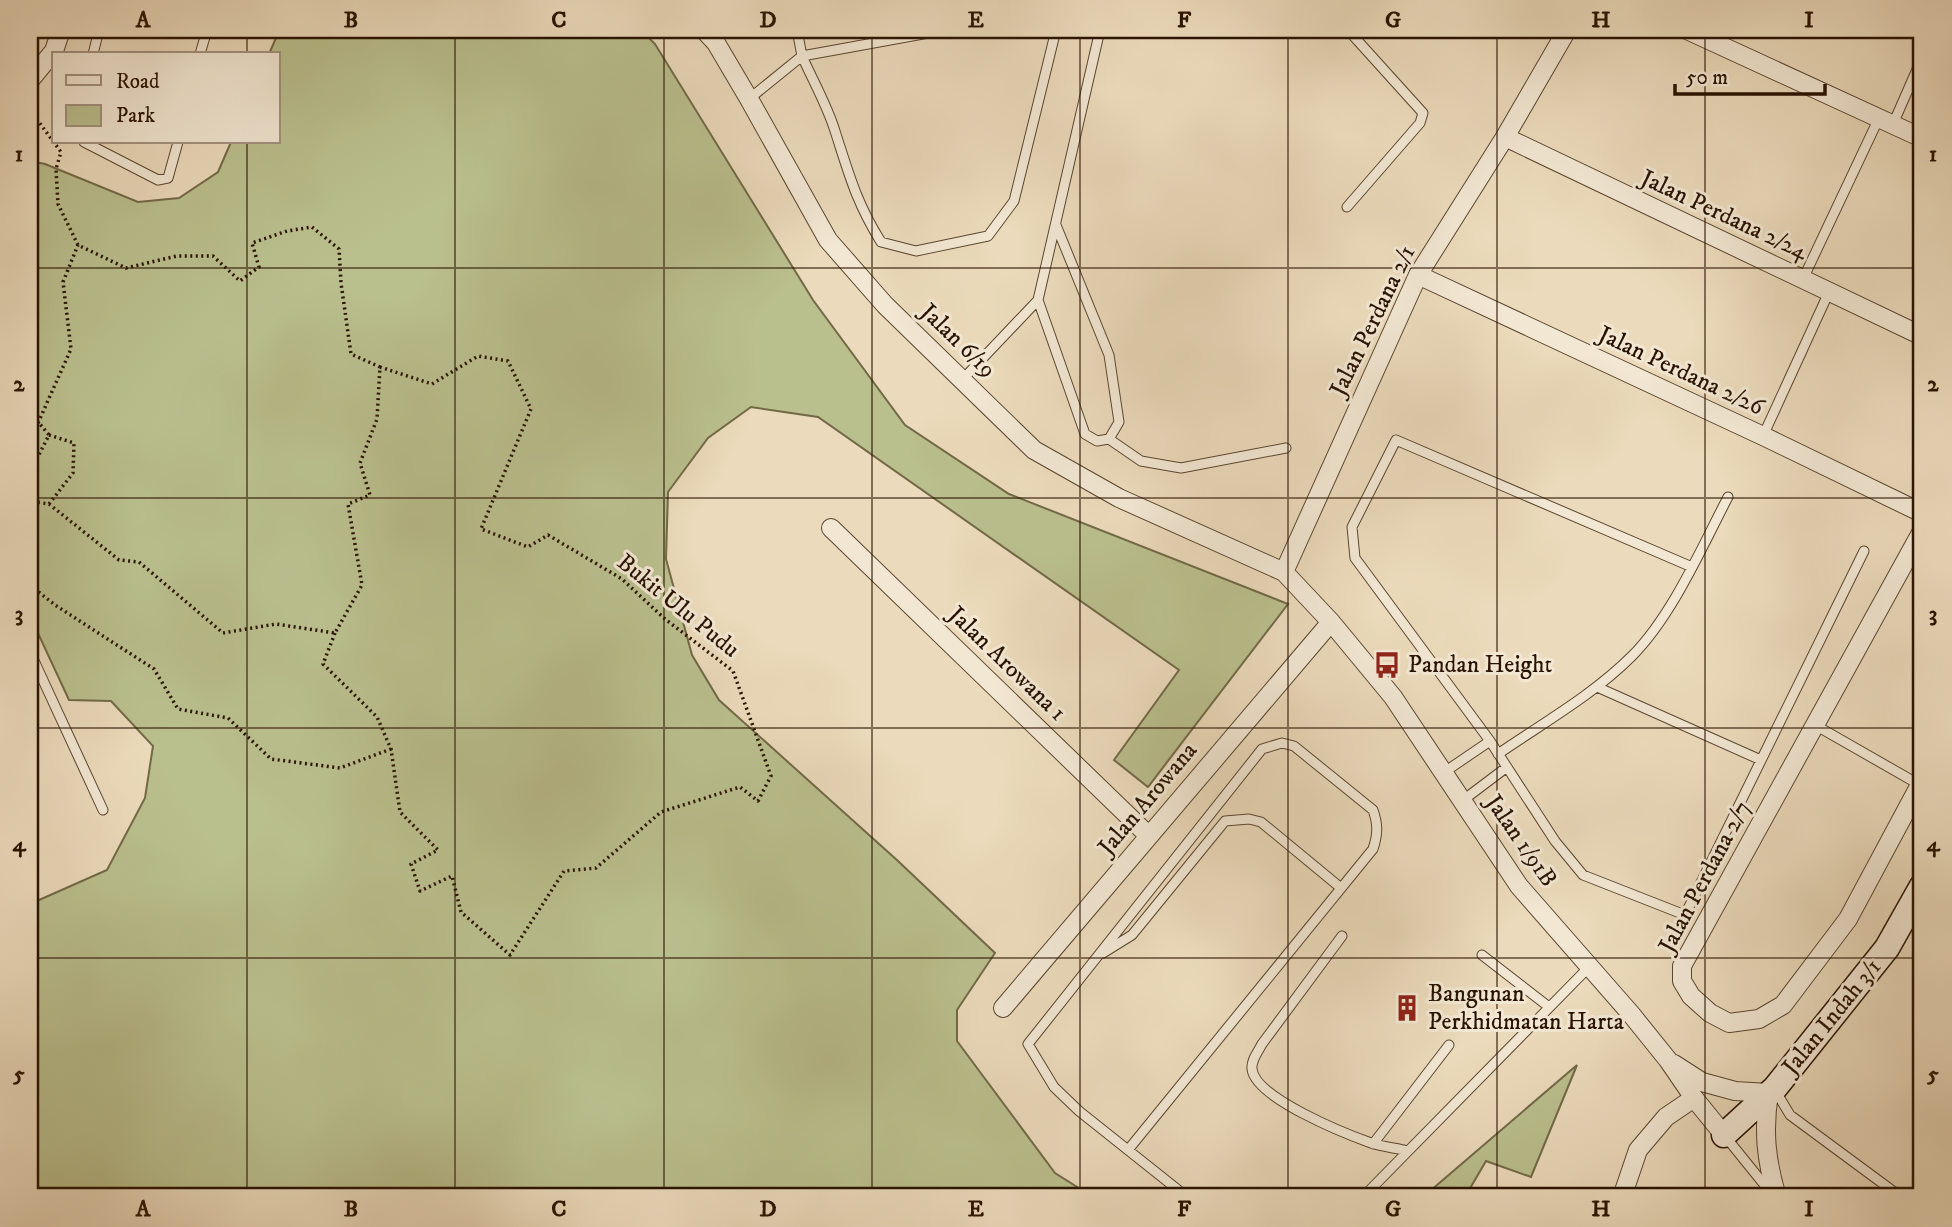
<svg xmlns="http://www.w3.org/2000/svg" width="1952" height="1227" font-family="'IM FELL DW Pica',serif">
	<rect width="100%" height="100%" fill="#ebdabb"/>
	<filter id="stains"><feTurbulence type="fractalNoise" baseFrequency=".00286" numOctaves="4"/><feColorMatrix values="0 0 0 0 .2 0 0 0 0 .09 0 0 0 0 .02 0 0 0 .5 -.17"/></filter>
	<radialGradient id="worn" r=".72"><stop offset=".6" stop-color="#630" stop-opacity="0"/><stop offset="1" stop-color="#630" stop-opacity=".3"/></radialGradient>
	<!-- green -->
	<path fill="#babf8e" stroke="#726947" stroke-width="2" d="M286,30H641L655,44L813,300L905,425L1009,494L1288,604L1148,787L1114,760L1179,670L818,417L751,407L708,438L668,492L666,559L692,655L719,700L898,861L995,953L957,1010V1041L1055,1173L1093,1197H30V904L107,870L145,798L153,746L111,701L69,700L30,616V161L45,164L138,202L179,198L218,172L231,142H278V54H269L279,31Z
		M1577,1065L1531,1177L1486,1161L1465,1197H1423Z"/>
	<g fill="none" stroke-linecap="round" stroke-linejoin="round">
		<defs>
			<path id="lane" d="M945,30L802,56C813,81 827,105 835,131C849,174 856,202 881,242L916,251L988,236L1014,201L1056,30
				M93,54L99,30
				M200,54L207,30
				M749,99L802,56L797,30
				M1893,124L1922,58
				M84,142L158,180L168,178L178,142
				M1347,207L1420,123L1423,113L1348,30
				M1056,225L1109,355L1119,422L1109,439
				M1803,279L1879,118
				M1038,300L1085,434L1097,441L1109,439L1141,461L1181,468L1286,448
				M963,379L1038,300L1100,30
				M1763,436L1829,292
				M1692,567L1396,440L1352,527L1355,558L1490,741L1555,841L1583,875L1685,915L1864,551
				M30,652L103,810
				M1597,687L1761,760
				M1815,725L1920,785
				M1498,754C1543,723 1593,695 1632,656C1672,616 1702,547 1728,497
				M1443,773L1490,741
				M1462,801L1507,767
				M1342,936L1262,1044C1258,1052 1251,1060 1252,1069C1255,1098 1346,1134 1371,1143C1383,1147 1396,1148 1408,1151
				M1103,953L1132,935L1225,821L1249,819L1261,822L1341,888
				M1482,955L1549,1007
				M1775,1090L1790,1115L1901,1197
				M1725,1136L1771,1193
				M1373,1144L1449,1045
				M1128,1150L1373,849C1378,834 1378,824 1373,810L1294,746L1282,743L1262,749L1028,1044L1054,1087L1079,1111L1187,1197
				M1363,1197L1590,966"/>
			<path id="street" d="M704,30L716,43L749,99L828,240L885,305L1034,450L1119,498L1284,572L1331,622L1393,697L1519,886L1631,1014L1668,1060L1694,1098L1724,1135
				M1687,30L1922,138
				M30,80L54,51L61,30
				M1505,137L1922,336
				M1418,275L1763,436L1922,513
				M831,528L1149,836
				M1922,531L1682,966V981L1691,996L1710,1013L1729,1023L1759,1019L1783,1005L1848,919L1922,781
				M1284,572L1418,275L1505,137L1567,30
				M1003,1008L1331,622
				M1674,1064L1702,1082L1735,1091L1769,1093C1763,1131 1766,1160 1777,1197
				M1622,1197L1638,1150L1666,1117L1694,1098"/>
			<path id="secondary" d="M1724,1135L1775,1088L1887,948L1922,886"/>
		</defs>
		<!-- lane casing -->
		<use href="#lane" stroke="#5a452f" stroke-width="11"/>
		<!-- street casing -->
		<use href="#street" stroke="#5a452f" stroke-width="20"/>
		<!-- secondary casing -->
		<use href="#secondary" stroke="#291300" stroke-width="27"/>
		<!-- path -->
		<path stroke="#291300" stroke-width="3.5" stroke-dasharray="2 3.5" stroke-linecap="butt" d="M30,110L61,152L56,169L58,204L78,245L126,268L177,256H213L240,281L259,267L252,243L287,231L312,227L339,249L341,283L351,354L380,367L377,419L360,463L370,495L348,504L362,585L335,633L276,624L223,633L139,562L119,560L49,504L30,501
			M30,412L49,435L30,472
			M38,423L71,349L63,282L78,245
			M49,435L74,443L73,473L49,504
			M30,585L55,605L154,669L178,709L228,718L271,759L340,768L391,749
			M335,633L323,664L377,717L391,749L400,812L438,850L411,864L420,891L452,876L461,912L510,955L564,871L596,868L661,812L740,787L758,801L771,776L733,671L665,619L622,579L548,535L528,547L481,529L531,409L508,361L478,356L432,384L380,367"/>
		<!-- lane -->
		<use href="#lane" stroke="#f2e7d3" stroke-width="9"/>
		<!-- street -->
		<use href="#street" stroke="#f2e7d3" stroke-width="18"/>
		<!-- secondary -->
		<use href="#secondary" stroke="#f2e7d3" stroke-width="24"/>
	</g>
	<!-- grid -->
	<path fill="none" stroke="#291300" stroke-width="2" stroke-opacity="0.55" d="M247,30V54M455,30V1197M664,30V1197M872,30V1197M1080,30V1197M1288,30V1197M1497,30V1197M1705,30V1197M247,142V1197M30,268H1922M30,498H1922M30,728H1922M30,958H1922"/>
	<!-- icons -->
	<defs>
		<symbol id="bus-bare" viewBox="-9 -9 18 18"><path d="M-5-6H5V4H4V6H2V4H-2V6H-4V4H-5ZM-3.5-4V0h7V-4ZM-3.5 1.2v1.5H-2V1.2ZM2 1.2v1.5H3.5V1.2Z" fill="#8f2418" stroke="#f2e7d3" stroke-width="2.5" paint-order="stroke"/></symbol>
		<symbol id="building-bare" viewBox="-9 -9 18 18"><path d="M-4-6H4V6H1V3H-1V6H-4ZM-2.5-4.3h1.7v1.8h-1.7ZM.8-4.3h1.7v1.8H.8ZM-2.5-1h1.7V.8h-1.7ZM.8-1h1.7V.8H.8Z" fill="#8f2418" stroke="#f2e7d3" stroke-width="2.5" paint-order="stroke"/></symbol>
	</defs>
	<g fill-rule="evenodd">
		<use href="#bus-bare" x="1368" y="646" width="38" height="38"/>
		<use href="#building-bare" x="1388" y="989" width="38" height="38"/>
	</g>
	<g text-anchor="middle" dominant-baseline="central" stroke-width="6" stroke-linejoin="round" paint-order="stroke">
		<!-- street labels -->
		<g font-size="24" fill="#291300" stroke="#f2e7d3">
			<text transform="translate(1724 215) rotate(25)">Jalan Perdana 2/24</text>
			<text transform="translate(1373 321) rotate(-64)">Jalan Perdana 2/1</text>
			<text transform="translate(958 341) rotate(44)">Jalan 6/19</text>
			<text transform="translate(1681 371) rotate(25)">Jalan Perdana 2/26</text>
			<text transform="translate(678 606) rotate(39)">Bukit Ulu Pudu</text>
			<text transform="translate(1007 664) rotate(44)">Jalan Arowana 1</text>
			<text transform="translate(1148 799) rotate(-50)">Jalan Arowana</text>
			<text transform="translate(1521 841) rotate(55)">Jalan 1/91B</text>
			<text transform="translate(1705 877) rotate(-62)">Jalan Perdana 2/7</text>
			<text transform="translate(1832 1017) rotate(-51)">Jalan Indah 3/1</text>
		</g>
		<!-- poi labels -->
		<g font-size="24" fill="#291300" stroke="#f2e7d3" text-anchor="start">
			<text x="1408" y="665">Pandan Height</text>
			<text x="1428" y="994">Bangunan<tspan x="1428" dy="28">Perkhidmatan Harta</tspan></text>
		</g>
	</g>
	<!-- margin -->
	<rect width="1952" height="1227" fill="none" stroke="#ebdabb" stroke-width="77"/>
	<!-- legend -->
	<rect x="52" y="52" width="228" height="91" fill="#f2e7d3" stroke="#a2927f" stroke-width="2"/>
	<rect x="66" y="75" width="35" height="10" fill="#f2e7d3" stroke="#a2927f" stroke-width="2"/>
	<text x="116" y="88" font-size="21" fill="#291300">Road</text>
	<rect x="66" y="105" width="35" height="21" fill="#babf8e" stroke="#a2927f" stroke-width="2"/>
	<text x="116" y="122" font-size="21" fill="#291300">Park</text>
	<!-- scale -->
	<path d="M1675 84v10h150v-10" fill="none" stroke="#291300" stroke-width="3.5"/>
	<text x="1686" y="84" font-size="21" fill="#291300" stroke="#f2e7d3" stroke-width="5" paint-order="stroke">50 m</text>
	<rect x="38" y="38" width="1875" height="1150" fill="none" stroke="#291300" stroke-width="2.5"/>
	<g font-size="23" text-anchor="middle" font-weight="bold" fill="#291300">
		<text x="143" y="27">A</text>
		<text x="351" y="27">B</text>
		<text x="559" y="27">C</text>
		<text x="768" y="27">D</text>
		<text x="976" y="27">E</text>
		<text x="1184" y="27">F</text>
		<text x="1393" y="27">G</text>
		<text x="1601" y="27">H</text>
		<text x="1809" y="27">I</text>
		<text x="19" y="161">1</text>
		<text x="1933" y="161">1</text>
		<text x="19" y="391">2</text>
		<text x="1933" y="391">2</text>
		<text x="19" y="621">3</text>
		<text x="1933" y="621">3</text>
		<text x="19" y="851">4</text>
		<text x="1933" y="851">4</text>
		<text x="19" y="1081">5</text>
		<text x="1933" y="1081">5</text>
		<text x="143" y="1216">A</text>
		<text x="351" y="1216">B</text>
		<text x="559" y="1216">C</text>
		<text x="768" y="1216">D</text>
		<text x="976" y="1216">E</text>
		<text x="1184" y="1216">F</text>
		<text x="1393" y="1216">G</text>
		<text x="1601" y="1216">H</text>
		<text x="1809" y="1216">I</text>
	</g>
	<rect width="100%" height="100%" filter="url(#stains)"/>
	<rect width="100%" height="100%" fill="url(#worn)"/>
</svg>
